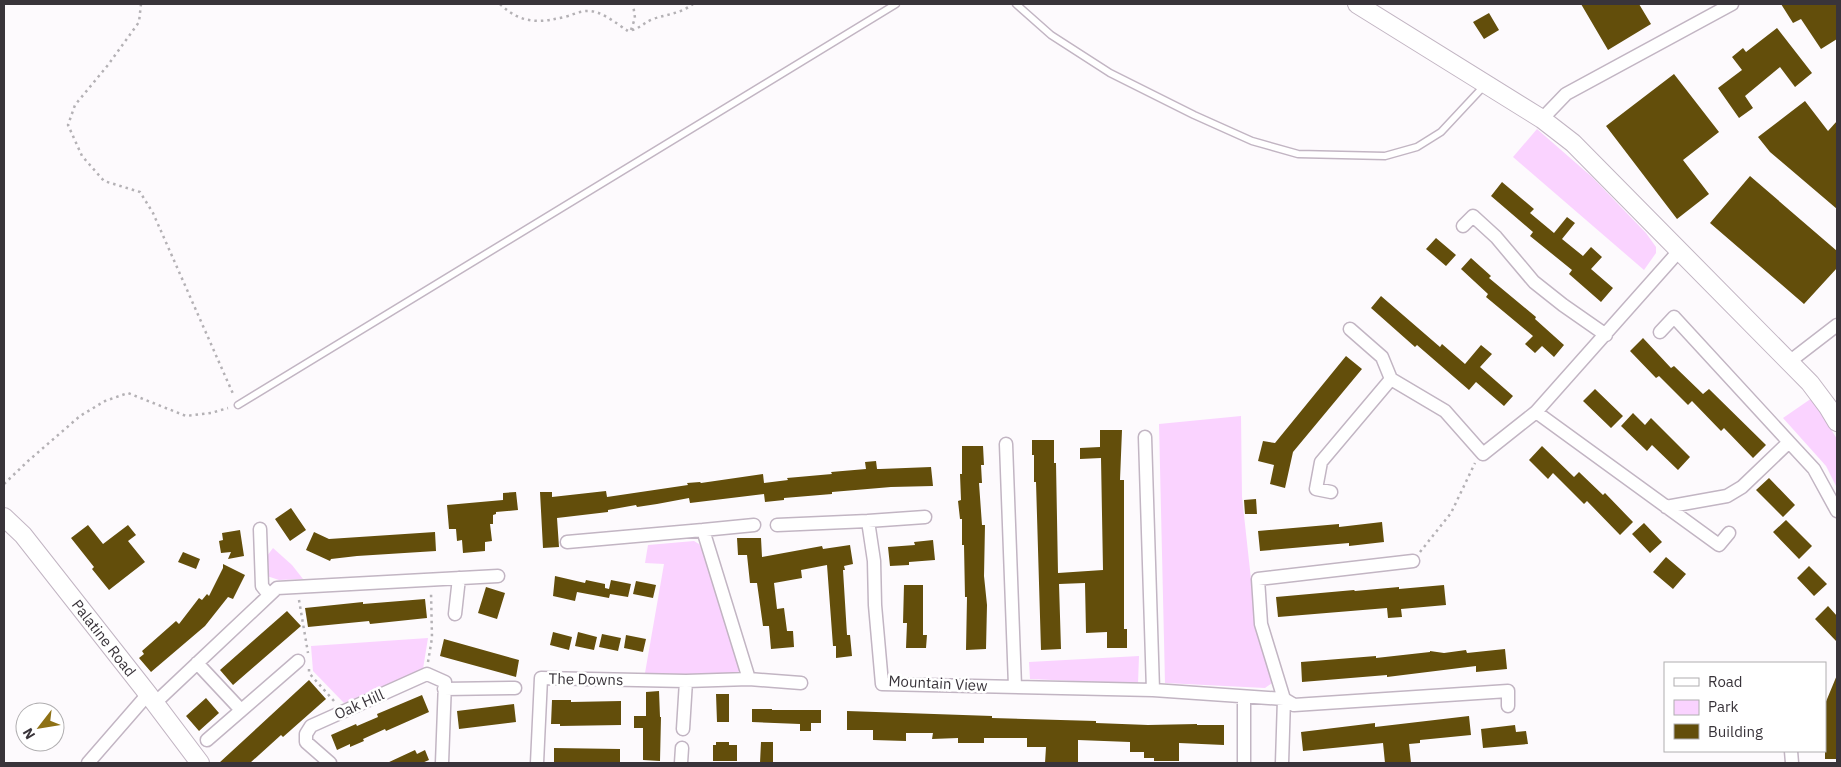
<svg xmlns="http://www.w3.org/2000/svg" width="1841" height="767" font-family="'IBM Plex Sans',sans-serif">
	<rect width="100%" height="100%" fill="#fdfafd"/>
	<!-- green -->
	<path fill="#fad3ff" d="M1537,129L1592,177L1646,233L1656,247V253L1644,270L1513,157Z
		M1812,398L1837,439V488L1826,466L1783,418Z
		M1241,416L1242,497L1256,625L1273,677L1272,683L1265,688L1165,683L1159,424Z
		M694,541L699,544L705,556L742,666L737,674L731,676L645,673L664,564L645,563L648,545Z
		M273,548L292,565L303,579L279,580L267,576L264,560Z
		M428,638L423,669L344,703L313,671L311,646Z
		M1139,656L1138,684L1030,679L1029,662Z"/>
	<!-- building -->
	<path fill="#634e0b" d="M1581,4H1639L1651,24L1608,50Z
		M1781,4H1837V39L1821,49L1801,19L1793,23Z
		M1489,13L1499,30L1484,39L1473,22Z
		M1777,28L1812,73L1795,87L1780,67L1745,96L1753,108L1739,118L1718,88L1742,70L1732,57L1743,48L1746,52Z
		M1674,74L1719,132L1683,160L1709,194L1677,219L1606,126Z
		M1805,101L1828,131L1837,121V209L1770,152L1758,137Z
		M1750,176L1837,251V268L1804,304L1710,223Z
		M1502,182L1534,209L1530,213L1554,233L1567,217L1575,223L1562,239L1583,256L1591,247L1602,257L1591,269L1613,288L1601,302L1569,274L1572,270L1530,236L1533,232L1491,196Z
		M1436,238L1456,255L1446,266L1426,249Z
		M1471,258L1491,276L1489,278L1536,317L1535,319L1564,345L1554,357L1542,346L1535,353L1525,344L1533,336L1486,297L1488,294L1461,269Z
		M1381,296L1440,347L1442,344L1465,364L1481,345L1492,354L1480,367L1513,396L1504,406L1476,382L1469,390L1417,345L1415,347L1371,308Z
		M1643,338L1671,368L1674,366L1703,394L1709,389L1766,445L1753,458L1724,428L1721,431L1692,401L1688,405L1659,376L1656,378L1630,351Z
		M1346,356L1362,369L1293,452L1285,488L1270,484L1274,465L1258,461L1263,441L1275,443Z
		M1595,389L1623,416L1611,428L1583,401Z
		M1633,413L1645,425L1651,418L1690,457L1678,470L1652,445L1647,451L1621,426Z
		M1100,430H1122L1120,480H1124V629H1127V648H1107V632L1086,633L1085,583L1059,584L1061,649L1041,650L1036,482H1034V455H1032V440H1054V463H1056L1058,573L1103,570L1101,458L1080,459V448L1100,447Z
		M962,446H983L984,465H981L982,483H979L982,525H985L984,576L987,605L986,649L966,650L967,597H965L964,545H962V519H960L958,501L961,500L960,474H962Z
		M1542,446L1574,477L1579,472L1603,495L1605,493L1633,522L1620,535L1587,501L1584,504L1553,473L1548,479L1529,460Z
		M876,461L877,469H880L931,467L933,486L891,487L832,492V494L784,498V500L765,502L764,494L690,503L689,498L657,504L637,507L636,505L608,510V512L557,518L559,547L543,548L540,492H552V497L606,491L607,497L688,485L687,483L700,482L701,483L763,474L764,483L788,480L787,478L832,474L831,472L866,469L865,462Z
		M1769,478L1795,505L1783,517L1756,490Z
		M516,492L518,510L496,512V514L493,515V524H490L492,541L485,542V551L463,553L462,540L457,541L456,529H449L447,505L503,500V493Z
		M1256,499L1257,514H1245L1244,500Z
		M291,508L306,530L290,541L275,519Z
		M1786,520L1812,546L1799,559L1773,532Z
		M1382,522L1384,542L1349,546V543L1260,551L1258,531L1339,524V527Z
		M1644,523L1662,542L1650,553L1632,534Z
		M88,525L103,544L128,525L136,535L128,541L145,562L109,590L92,569L94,567L71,538Z
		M240,530L244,556L228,559L231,552L221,553L219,541L223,540L222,533Z
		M314,532L329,539L435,532L436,551L357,556L331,559L330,561L306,550Z
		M737,538H761L762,557L822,546L823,549L850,545L853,564L844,566L845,570H843L847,635H850L852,656L836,658V646H833L827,565L801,570L802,578L774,583L777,609L784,608L787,631H793L794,647L771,649L769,626H763L757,583H750L747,555H738Z
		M933,540L935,560L909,562V565L890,566L888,547L915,545L914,542Z
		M183,552L200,559L196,569L178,562Z
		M1666,557L1686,574L1673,589L1653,572Z
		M223,564L245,575L233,599L228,597L205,626L151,672L139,658L144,654L142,651L176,621L179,624L199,598L202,600L207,594L209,596L223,568Z
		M1809,566L1827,584L1814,596L1797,578Z
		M555,576L585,583L586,580L605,584V588L609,589L611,580L631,584L628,597L610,594L609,598L577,592L575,601L553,596Z
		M636,581L656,585L653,598L633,594Z
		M904,585H923V635H927L926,648H906L907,623H903Z
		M1444,585L1446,605L1401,609L1402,617L1388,618L1387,608L1278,617L1276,597L1354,590L1355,591L1399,587V589Z
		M486,587L505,593L497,619L478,613Z
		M425,599L427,618L370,624L369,621L308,627L305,608L363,602V604Z
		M1828,606L1837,616V642L1815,619Z
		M287,611L301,626L233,685L220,670Z
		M553,632L572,637L569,650L550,645Z
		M578,632L597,637L594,650L575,646Z
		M602,634L621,638L618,651L599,647Z
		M626,635L646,639L643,652L624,648Z
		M444,639L519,660L516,677L440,656Z
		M1505,649L1507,669L1476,672V666L1387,677V675L1302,682L1301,662L1376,656V658L1430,652V651L1444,653L1466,650L1467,653Z
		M1837,675V759H1825V704Z
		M309,680L326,699L283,737L281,735L250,763H219Z
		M659,691L660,717H661L660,761L643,760V728H634V716H646V692Z
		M716,694H729V722H717Z
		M422,695L429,712L386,731L385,729L363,739L364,741L350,747V744L337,750L331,735L356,724L357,726L378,717L377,714Z
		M206,698L219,713L199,731L186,716Z
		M552,700H571V702L621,701V725L560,726V724H551Z
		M514,704L516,722L459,729L457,711Z
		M752,709H772V710H821V723H811V731H800V724L752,722Z
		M847,711L992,716V718L1096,721V723L1148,725L1197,724V725H1224V745L1179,743V761H1154V758H1144V752H1130V742L1078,740V763H1045L1046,747H1027V738H984V743H958V738L932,739L933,733H906V741L873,740V730H847Z
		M1469,716L1471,735L1420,740V743L1409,744L1411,763H1385L1383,743L1303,751L1301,732L1375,723V727Z
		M1515,725L1516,732L1526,731L1528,744L1483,748L1481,729Z
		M716,742H729V745H737V761H713V745H716Z
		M761,742H773V763H760Z
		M554,748L620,749V763H554Z
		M415,750L417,754L425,750L429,760L422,763H387Z"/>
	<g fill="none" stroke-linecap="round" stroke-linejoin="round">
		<defs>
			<path id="lane" d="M1016,4L1051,35L1110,73L1194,115L1252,141L1298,154L1385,156L1417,147L1441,132L1484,86
				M238,405L896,4"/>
			<path id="street" d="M1542,119L1566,94L1732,4
				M1463,226L1473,216L1496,237L1534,282L1563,305L1606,335
				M1350,329L1382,357L1391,379
				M1660,332L1674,317L1789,442L1742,487L1727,496L1666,507
				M1789,362L1837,325
				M1536,412L1719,545L1729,533
				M1145,437L1153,690
				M1789,442L1814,469L1837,511
				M1006,444L1015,686
				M1331,492L1316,489L1321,462L1391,379L1445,411L1483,454L1536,412L1679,251
				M868,521L925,517
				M777,525L868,521L874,561L875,605L882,684L1153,690L1284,699L1294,705L1508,691V706
				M260,529L262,586L269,595
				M703,530L754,525
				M567,542L703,530L749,679
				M455,614L459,578
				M197,663L241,710
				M444,689L515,688
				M155,703L277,588L498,576
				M683,729L686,681
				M207,740L298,661
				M1791,751L1792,763
				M88,763L148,694
				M330,763L306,742V734L311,726L427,674L445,682L442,763
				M537,763L541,678L686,681L749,679L801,683
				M681,763L682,748
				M1244,763V697
				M1282,763L1284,699L1261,624L1258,579L1413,561"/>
			<path id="secondary" d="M1357,4L1542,119L1573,143L1810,383L1828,407L1837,422
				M4,517L23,535L148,694L200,763"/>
		</defs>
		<!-- lane casing -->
		<use href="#lane" stroke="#c2b5c3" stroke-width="9"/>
		<!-- street casing -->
		<use href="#street" stroke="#c2b5c3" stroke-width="15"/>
		<!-- secondary casing -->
		<use href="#secondary" stroke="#c2b5c3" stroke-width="20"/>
		<!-- path -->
		<path stroke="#b4b1b5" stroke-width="2.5" stroke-dasharray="2.5 4" stroke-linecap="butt" d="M141,4L139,22L108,65L75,105L68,125L82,156L104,181L140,192L153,213L234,396
			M500,4C522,25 541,23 568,16C574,14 581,11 587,11C601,10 617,24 628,31C640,29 643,23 653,19C667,14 680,14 693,4
			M631,30L635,18L633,4
			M4,484L28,461L80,416L105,401L128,393L186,416L211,413L228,408
			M1420,552L1451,513L1475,463
			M299,600L308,653
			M428,662L432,638L431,591
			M309,669V673L334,701"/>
		<!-- lane -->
		<use href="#lane" stroke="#fff" stroke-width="6"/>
		<!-- street -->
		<use href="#street" stroke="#fff" stroke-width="12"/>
		<!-- secondary -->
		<use href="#secondary" stroke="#fff" stroke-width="18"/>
	</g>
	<g text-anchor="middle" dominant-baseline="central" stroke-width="5" stroke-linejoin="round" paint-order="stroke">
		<!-- street labels -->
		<g font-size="15" fill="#39343a" stroke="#fff">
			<text transform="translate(104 638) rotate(52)">Palatine Road</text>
			<text transform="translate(586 679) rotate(1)">The Downs</text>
			<text transform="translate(938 683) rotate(3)">Mountain View</text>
			<text transform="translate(359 704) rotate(-24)">Oak Hill</text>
		</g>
	</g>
	<!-- border -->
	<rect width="1841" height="767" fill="none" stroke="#39343a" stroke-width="10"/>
	<!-- legend -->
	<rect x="1664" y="662" width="162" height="90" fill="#ffffff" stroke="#b0aeb0"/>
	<rect x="1674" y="678" width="25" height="8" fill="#ffffff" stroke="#b0aeb0"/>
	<text x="1708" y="687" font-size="15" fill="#39343a">Road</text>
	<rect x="1674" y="700" width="25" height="15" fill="#fad3ff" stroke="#b0aeb0"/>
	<text x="1708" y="712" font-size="15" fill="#39343a">Park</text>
	<rect x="1674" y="724" width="25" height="15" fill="#634e0b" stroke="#b0aeb0"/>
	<text x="1708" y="737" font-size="15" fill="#39343a">Building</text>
	<!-- north arrow -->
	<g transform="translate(40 727) rotate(239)"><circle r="24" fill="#ffffff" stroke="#b0aeb0"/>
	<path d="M0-4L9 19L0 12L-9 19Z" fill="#8e7115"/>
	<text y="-8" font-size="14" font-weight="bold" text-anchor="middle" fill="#39343a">N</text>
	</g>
</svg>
